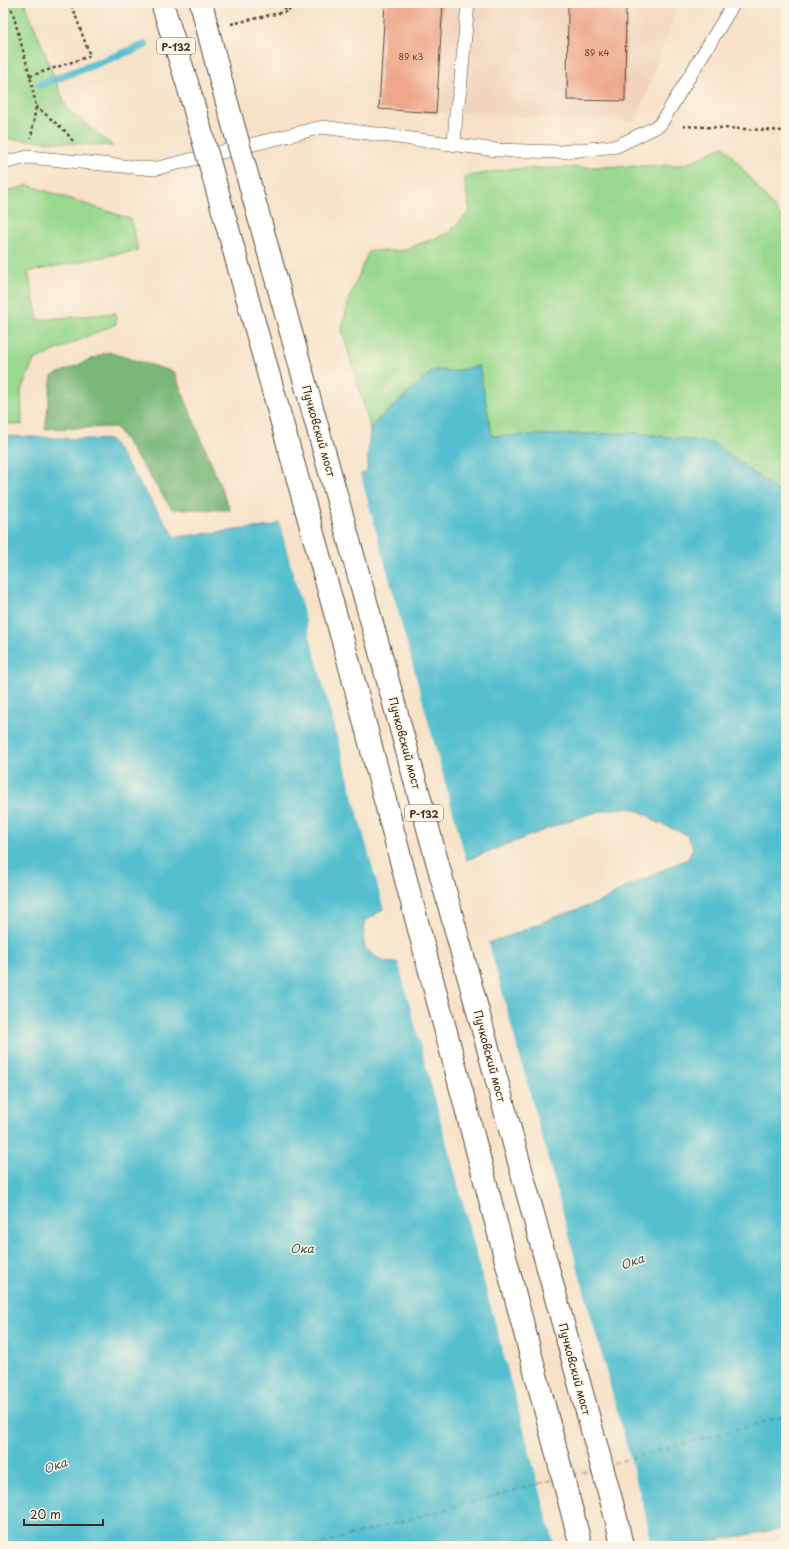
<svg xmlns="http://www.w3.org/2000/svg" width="789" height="1549" font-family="'Playpen Sans',sans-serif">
	<rect width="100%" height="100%" fill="#fcf5e5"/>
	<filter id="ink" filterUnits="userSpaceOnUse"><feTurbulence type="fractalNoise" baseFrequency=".025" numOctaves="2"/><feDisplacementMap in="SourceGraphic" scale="8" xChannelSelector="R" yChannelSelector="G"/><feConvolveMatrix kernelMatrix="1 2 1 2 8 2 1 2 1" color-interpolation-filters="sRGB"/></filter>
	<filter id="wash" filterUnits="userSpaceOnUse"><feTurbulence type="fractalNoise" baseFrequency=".012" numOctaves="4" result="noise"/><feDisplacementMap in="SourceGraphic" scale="16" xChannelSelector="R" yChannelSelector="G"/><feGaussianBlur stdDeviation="0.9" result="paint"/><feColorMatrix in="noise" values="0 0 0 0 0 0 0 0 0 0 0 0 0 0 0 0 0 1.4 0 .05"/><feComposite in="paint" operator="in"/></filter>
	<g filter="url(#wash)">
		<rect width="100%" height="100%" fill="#f7e2c9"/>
		<!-- built -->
		<path fill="#f2d4be" d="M383,3H679L636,122L374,109Z"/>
		<!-- green -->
		<path fill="#99d88e" stroke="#6a8156" d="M3,3H25L67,109L113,146L10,139L3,141Z
			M724,146L786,223V497L713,443L638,433L492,436L479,366L455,371L434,370L370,427L342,330L349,298L369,251H402L448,233L470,211L464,177L508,169L684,165Z
			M28,185L131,219L138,250L28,272L38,320L116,313V324L34,360L21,390L22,425L3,423V193Z"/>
		<!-- forest -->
		<path fill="#7ab879" stroke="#5a714c" d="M108,352L174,372L230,510L172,509L116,427L45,429L52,376Z"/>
		<!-- water -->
		<path fill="#54bfcf" stroke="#487476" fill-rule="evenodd" d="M479,366L492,436L638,433L713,443L786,497V1528L684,1546H3V436L111,440L175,537L273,526L367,471L370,427L434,370L455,371ZM621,808L634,809L646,814L657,822L687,835L693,847L689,858L625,888L600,902L552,918L512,935L467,950L397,963L385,962L375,956L365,948L363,935L366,921L409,891L469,859L560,824L596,812Z"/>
		<!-- pier -->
		<path fill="#f7e2c9" d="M360,473L467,863L410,893L384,910L279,521Z
			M488,941L645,1513L652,1546H555L398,961L448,952Z"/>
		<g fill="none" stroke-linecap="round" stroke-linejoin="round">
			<!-- stream -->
			<path stroke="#54bfcf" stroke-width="8" d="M40,85L145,45"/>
			<!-- ferry -->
			<path stroke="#425753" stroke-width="1" stroke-dasharray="5 4" stroke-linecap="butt" d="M613,1463L786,1416
				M573,1475L593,1469
				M313,1546L552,1480"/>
		</g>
		<g id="blocks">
			<!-- building -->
			<path fill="#eea68a" d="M385,3H443L436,113L379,109Z
				M568,3H626L625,101L567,100Z"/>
		</g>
	</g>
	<g filter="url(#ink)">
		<use href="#blocks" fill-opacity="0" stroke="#574638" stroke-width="1"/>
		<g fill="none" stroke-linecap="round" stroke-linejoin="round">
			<defs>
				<path id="service" d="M454,144L456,112L460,90L468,3
					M3,163L28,157L154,169L322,127L496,150L561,152L617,146L660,125L734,3"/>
				<path id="trunk" d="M162,3L189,89
					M201,3L221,81"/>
			</defs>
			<!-- service casing -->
			<use href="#service" stroke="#574638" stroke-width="14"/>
			<!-- trunk casing -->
			<use href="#trunk" stroke="#574638" stroke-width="24"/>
			<!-- path -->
			<path stroke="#574638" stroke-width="2.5" stroke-dasharray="3 3" stroke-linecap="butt" d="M10,3L30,76L36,106L31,138
				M280,3L288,11L295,3
				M231,24L288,11
				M30,76L90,56L71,3
				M36,106L65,131L73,141
				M683,126L786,131"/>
			<!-- service -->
			<use href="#service" stroke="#fff" stroke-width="13"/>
			<!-- trunk -->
			<use href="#trunk" stroke="#fff" stroke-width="22"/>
			<defs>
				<path id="trunk-bridge" d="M221,81L380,652L616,1518L622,1546
					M189,89L349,663L581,1546"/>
			</defs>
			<!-- trunk-bridge casing -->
			<use href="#trunk-bridge" stroke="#574638" stroke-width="24" stroke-linecap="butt"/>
			<!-- trunk-bridge -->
			<use href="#trunk-bridge" stroke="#fff" stroke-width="22"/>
		</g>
	</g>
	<g text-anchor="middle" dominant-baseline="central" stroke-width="3" stroke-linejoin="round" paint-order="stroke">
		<!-- number labels -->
		<g font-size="9" fill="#684939">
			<text x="597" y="52">89 к4</text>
			<text x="411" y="56">89 к3</text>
		</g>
		<!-- shield labels -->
		<g fill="#fcf5e5" stroke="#75675a" stroke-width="1">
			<rect x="157" y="38" width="38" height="16" rx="3"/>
			<rect x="405" y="805" width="38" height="16" rx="3"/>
		</g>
		<g font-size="10" font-weight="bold" fill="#3b2a1e">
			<text x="176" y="46">Р-132</text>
			<text x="424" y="813">Р-132</text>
		</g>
		<!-- street labels -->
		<g font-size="11" fill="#3b2a1e" stroke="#fcf5e5">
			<text transform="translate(319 431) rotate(74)">Пучковский мост</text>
			<text transform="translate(405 743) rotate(75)">Пучковский мост</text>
			<text transform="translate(490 1056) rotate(75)">Пучковский мост</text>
			<text transform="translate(575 1369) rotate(75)">Пучковский мост</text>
		</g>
		<!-- water labels -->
		<g font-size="12" font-style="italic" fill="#425753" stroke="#fcf5e5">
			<text x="302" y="1248">Ока</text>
			<text transform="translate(632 1261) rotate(-19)">Ока</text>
			<text transform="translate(55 1465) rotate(-19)">Ока</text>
		</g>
	</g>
	<!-- margin -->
	<rect width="789" height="1549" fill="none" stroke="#fcf5e5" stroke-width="16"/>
	<!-- scale -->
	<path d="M24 1519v6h79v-6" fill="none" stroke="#3b2a1e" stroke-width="2"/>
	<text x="30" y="1519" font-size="12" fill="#3b2a1e" stroke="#fcf5e5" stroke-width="3" paint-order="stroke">20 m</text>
</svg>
